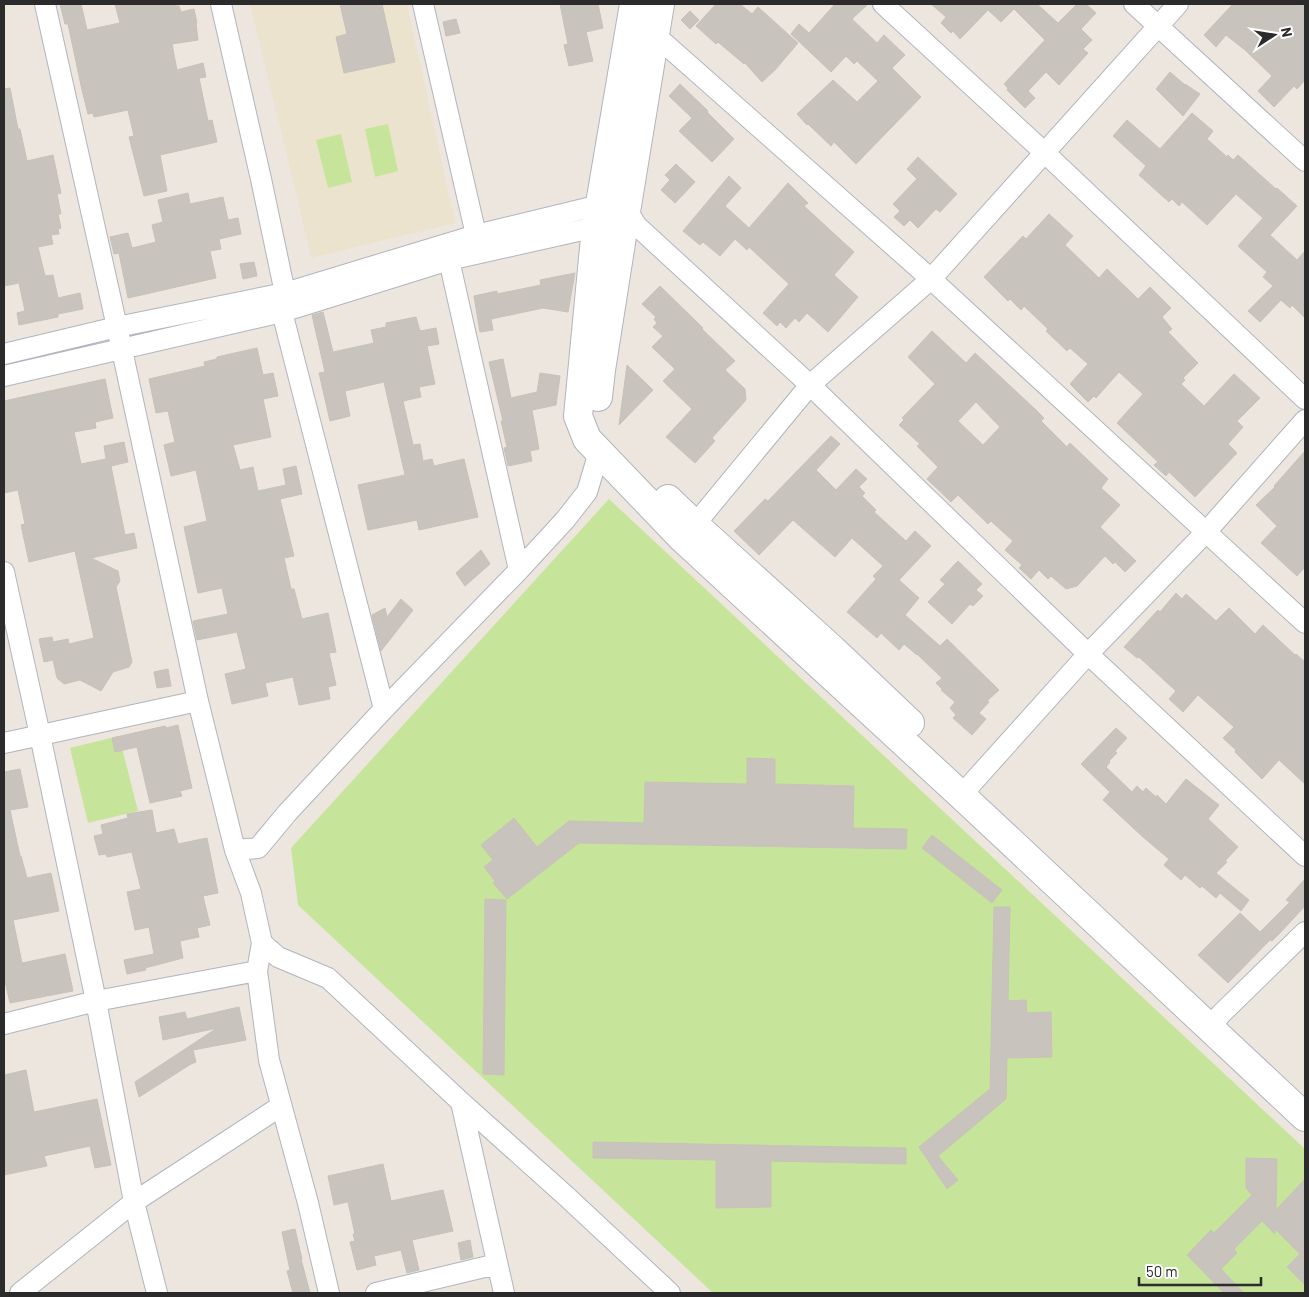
<svg xmlns="http://www.w3.org/2000/svg" width="1309" height="1297" font-family="Barlow,sans-serif">
	<rect width="100%" height="100%" fill="#ece6de"/>
	<!-- education -->
	<path fill="#ece3cf" d="M250,4H407L455,223L311,258L293,180Z"/>
	<!-- pitch -->
	<path fill="#c6e59b" d="M388,124L398,171L375,177L365,129Z
		M341,134L352,182L328,188L316,140Z
		M609,499L1305,1149V1293H713L298,905L291,848Z
		M119,736L138,811L88,823L70,748Z"/>
	<!-- building -->
	<path fill="#c8c4bd" stroke="#c7c2b8" fill-rule="evenodd" d="M60,4H81L87,30L120,23L115,4H175L176,6H179L181,12L194,9L197,23H196L198,40L172,44L177,70L203,63L206,77L199,78L208,121L212,120L217,142L160,155L167,191L144,196L129,137L134,136L128,110L94,117L93,113L88,114L82,90L68,24H65Z
		M340,4H382L395,62L344,73L336,37L347,34Z
		M560,4H598L603,28L586,32L593,61L569,66L564,45L568,44Z
		M716,4H740L752,14L758,7L798,43L775,70L762,82L745,63L744,64L718,42L716,44L696,26Z
		M835,4H868L852,19L877,43L884,35L905,55L892,68L921,97L856,164L834,142L831,146L808,124L807,125L797,114L833,80L857,102L878,81L857,61L854,64L846,56L831,72L791,34L799,24L809,33Z
		M931,4H1037L1058,23L1077,4H1086L1096,13L1081,29L1092,40L1083,49L1088,53L1059,85L1046,72L1028,91L1035,98L1025,108L1007,90L1008,88L1004,84L1045,40L1014,9L1001,22L988,10L960,39L953,31L951,33L941,23L946,17Z
		M1233,4H1301L1305,7V80L1297,89L1294,86L1274,107L1258,91L1272,76L1245,50L1226,35L1216,47L1204,35Z
		M690,11L699,20L690,29L681,20Z
		M456,19L460,33L446,36L443,22Z
		M1170,72L1185,85V84L1200,94L1183,116L1156,89Z
		M680,84L708,111L707,112L734,139L712,162L679,131L692,118L669,96Z
		M10,88L18,129H20L27,161L53,155L61,193L57,194L61,214H58L61,228L58,229L59,234L51,235L53,244L38,247L45,276L53,275L58,298L80,293L83,309L58,314V317L19,325L17,313L25,311L19,283L4,286V89Z
		M1192,113L1213,131L1207,139L1227,157L1228,155L1233,160L1238,155L1276,189L1277,188L1297,206L1270,235L1297,260L1305,251V318L1292,305L1290,308L1281,300L1260,322L1248,311L1273,286L1263,277L1267,272L1238,246L1263,218L1236,194L1207,225L1182,202L1179,206L1172,199L1169,202L1139,175L1146,166L1113,136L1127,120L1160,149Z
		M918,157L957,194L940,212L936,209L918,228L910,220L904,226L894,217L900,211L893,204L917,179L907,169Z
		M676,164L695,182L675,203L661,190L670,180L665,175Z
		M729,176L741,188L725,206L749,228L788,183L808,203L804,206L854,252L834,275L858,297L828,332L807,313L799,322L795,318L786,328L780,322L777,326L763,313L789,284L749,247L747,250L735,239L720,256L703,242L700,245L683,231Z
		M188,193L190,204L223,197L228,220L238,218L241,234L219,239L221,249L210,251L216,278L128,298L119,253L114,254L110,237L128,233L132,248L156,242L152,225L163,222L158,200Z
		M1049,214L1073,236L1065,245L1099,278L1107,269L1138,299L1150,287L1171,308L1162,317L1172,329L1168,332L1198,363L1183,378L1185,380L1181,384L1204,406L1234,374L1260,398L1237,421L1243,427L1228,444L1237,453L1195,497L1169,472L1166,476L1154,465L1158,462L1117,423L1143,394L1119,372L1096,398L1094,396L1088,402L1070,384L1088,364L1070,348L1067,351L1046,331L1048,329L1024,306L1021,310L1010,299L1008,301L984,277L1023,236L1026,239Z
		M254,262L257,276L243,279L240,264Z
		M575,273L568,312L543,308L491,319L493,330L480,332L474,296L497,291V294L541,285L540,280Z
		M660,286L703,328L702,329L735,361L725,370L745,389L746,400L712,438L715,441L695,463L666,437L692,409L663,381L675,369L652,347L663,336L653,327L657,323L654,319L656,317L642,304Z
		M323,312L333,352L374,343L371,330L386,327V323L416,317L420,331L436,328L439,344L427,346L435,384L419,387L421,397L403,401L413,445L420,444L423,461L432,459L434,466L464,459L478,517L419,530L417,520L368,530L358,485L405,475L384,382L345,391L350,416L330,421L319,373L325,372L312,315Z
		M932,331L966,363L975,353L1036,410L1044,418L1041,421L1067,447L1070,443L1108,479L1101,488L1120,505L1100,527L1136,561L1125,572L1115,562L1113,564L1105,556L1077,586L1066,589L1051,576L1048,579L1039,570L1031,579L1019,568L1022,565L1005,550L1013,541L991,521L988,524L958,495L951,502L927,479L938,467L917,446L920,444L899,425L904,420L902,418L935,384L908,357ZM976,402L1000,427L983,445L958,421Z
		M257,348L263,375L273,373L278,396L263,399L271,437L233,445L240,470L253,467L258,491L286,485L283,469L296,466L302,494L280,499L294,556L284,558L291,589H294L302,619L328,613L336,652L329,653L336,685L328,687L330,699L299,705L293,677L265,683L268,696L232,704L225,674L246,669L237,632L197,640L193,621L228,614L222,588L198,593L184,527L207,521L196,470L171,476L164,445L175,442L168,411L156,413L149,379L205,366L204,362L217,359V357Z
		M503,359L511,398L537,392L540,373L560,376L556,405L532,410L539,449L530,451L532,461L508,466L504,448L507,447L501,421H503L489,362Z
		M627,365L653,390L619,425Z
		M105,379L113,418L95,422L96,428L74,432L81,464L106,459L104,446L124,442L128,462L111,466L125,535L134,533L137,548L91,558L118,571L120,581L116,587L132,662L129,667L113,672L101,691L80,680L64,684L57,678L53,660L44,662L39,639L52,637L53,642L68,639L69,644L94,638L75,551L29,562L21,525L25,524L18,490L4,493V401Z
		M831,436L840,444L816,470L836,490L856,469L867,479L859,487L865,493L862,496L876,510L874,512L906,541L915,531L931,546L899,580L919,598L905,615L940,646L947,639L999,690L987,701L989,702L979,713L986,719L972,735L953,718L956,715L950,708L955,702L941,690L942,689L936,683L942,678L917,654V655L904,644L899,650L881,633L877,638L847,612L876,579L873,576L883,566L852,538L835,557L793,520L759,555L734,531L765,499L768,501Z
		M1305,451V567L1297,576L1261,543L1277,526L1256,505L1275,487L1274,486Z
		M481,550L490,564L465,586L456,573Z
		M958,561L982,584L976,590L983,596L973,606L970,604L952,624L928,602L945,584L940,580Z
		M1176,593L1182,599L1186,594L1216,621L1229,608L1255,634L1263,625L1295,655L1296,654L1305,662V784L1279,760L1262,779L1235,752L1236,750L1223,738L1234,727L1198,695L1183,712L1169,699L1176,691L1139,657L1137,658L1124,647L1158,610L1160,612Z
		M401,599L413,610L381,651L372,615L385,608L387,617Z
		M168,669L171,686L157,688L154,672Z
		M178,725L192,788L180,791L182,796L150,803L137,747L115,752L112,738L165,726L166,728Z
		M1116,728L1127,738L1115,751L1117,753L1109,761L1110,762L1106,767L1132,792L1137,786L1143,792L1146,788L1156,797L1157,795L1166,804L1186,779L1219,805L1208,819L1238,847L1225,861L1227,862L1216,873L1249,900L1241,911L1220,893L1216,898L1202,886L1200,888L1185,875L1181,880L1164,865L1169,859L1143,837L1103,800L1110,792L1081,764Z
		M747,758L775,759V784L854,786L853,828L907,829L906,849L579,843L507,899L493,883L495,881L484,867L493,860L481,845L514,818L537,847L569,821L644,823L645,782L747,784Z
		M20,769L28,807L10,810L20,856H21L27,878L51,873L59,911L13,920L22,963L65,954L73,991L10,1003L4,977V772Z
		M152,810L156,833L174,829L178,844L207,838L218,893L203,896L210,925L197,928L199,937L180,941L183,958L145,968L146,970L127,974L124,960L154,954L149,927L135,930L127,892L141,889L134,861L132,852L107,857L106,854L99,855L94,836L103,834L101,825L128,818L127,814Z
		M932,835L1002,890L992,903L922,848Z
		M1305,879V906L1280,933L1272,941L1270,940L1228,983L1198,955L1240,913L1260,932L1290,902L1286,900Z
		M485,899L506,900L504,1075L483,1074Z
		M994,907H1010L1008,1001L1026,1000L1027,1013L1051,1012L1052,1057L1007,1058L1006,1099L938,1156L958,1180L947,1189L919,1147L990,1089Z
		M239,1007L246,1040L193,1050L196,1062L191,1064L139,1097L135,1082L217,1028L163,1040L159,1017L185,1012L187,1019Z
		M26,1070L34,1112L97,1099L111,1165L95,1168L90,1146L44,1156L47,1166L4,1175V1075Z
		M593,1142L906,1148V1164L771,1161V1207L716,1208V1160L593,1158Z
		M1246,1158L1277,1159L1276,1210L1305,1179V1285L1287,1267L1300,1254L1275,1229V1234L1262,1221L1234,1249L1237,1253L1221,1269L1244,1293H1224L1187,1255L1211,1230L1214,1233L1252,1195L1246,1188Z
		M383,1164L391,1201L443,1190L453,1231L412,1240L419,1270L407,1273L401,1250L374,1256L376,1265L357,1270L350,1242L355,1241L353,1234H355L348,1202L334,1205L328,1176Z
		M295,1229L302,1259H301L310,1293H293L287,1271L290,1270L282,1232Z
		M470,1240L473,1257L461,1260L458,1243Z"/>
	<g fill="none" stroke-linecap="round" stroke-linejoin="round">
		<defs>
			<path id="street" d="M45,4L117,327L198,701L235,850L251,893L262,943L278,957L328,978L461,1102L566,1196L670,1293
				M221,4L261,179L285,293
				M423,4L476,235
				M883,4L1045,153L1305,399
				M1134,4L1305,161
				M655,35L931,279L1305,623
				M449,260L519,570
				M282,312L384,709
				M4,354L117,327L285,293L476,235L600,205L627,210L636,225L810,385L1088,654L1305,856
				M4,376L282,312L449,260L596,227L607,229
				M687,534L810,385L931,279L1178,4
				M4,572L40,735L96,1001L134,1202L157,1293
				M4,743L198,701
				M962,796L973,782L1088,654L1206,532L1305,420
				M235,850L258,848L288,812L384,709L519,570L565,520L587,492L599,452
				M262,943L257,971L269,1060L308,1203L329,1293
				M4,1024L96,1001L257,971
				M1209,1028L1221,1014L1305,932
				M461,1102L504,1293
				M20,1293L134,1202L281,1106
				M376,1293L497,1264"/>
			<path id="secondary" d="M634,4L596,227L578,416L587,439L683,539L962,796L1305,1117
				M598,397L601,370L623,230L660,4
				M668,499L694,524L832,649L910,723"/>
		</defs>
		<!-- street casing -->
		<use href="#street" stroke="#b2b4be" stroke-width="22"/>
		<!-- secondary casing -->
		<use href="#secondary" stroke="#b2b4be" stroke-width="30"/>
		<!-- street -->
		<use href="#street" stroke="#fff" stroke-width="20"/>
		<!-- secondary -->
		<use href="#secondary" stroke="#fff" stroke-width="28"/>
	</g>
	<!-- border -->
	<rect width="1309" height="1297" fill="none" stroke="#2b2b2b" stroke-width="10"/>
	<!-- north arrow -->
	<g transform="translate(1274 35) rotate(78)" stroke="#ffffff" stroke-width="4" paint-order="stroke">
	<path d="M0-4L9 19L0 12L-9 19Z" fill="#2b2b2b"/>
	<text y="-8" font-size="14" font-weight="bold" text-anchor="middle" fill="#2b2b2b">N</text>
	</g>
	<!-- scale -->
	<path d="M1139 1277v8h122v-8" fill="none" stroke="#2b2b2b" stroke-width="2.5"/>
	<text x="1146" y="1277" font-size="15" fill="#2b2b2b" stroke="#ffffff" stroke-width="4" paint-order="stroke">50 m</text>
</svg>
